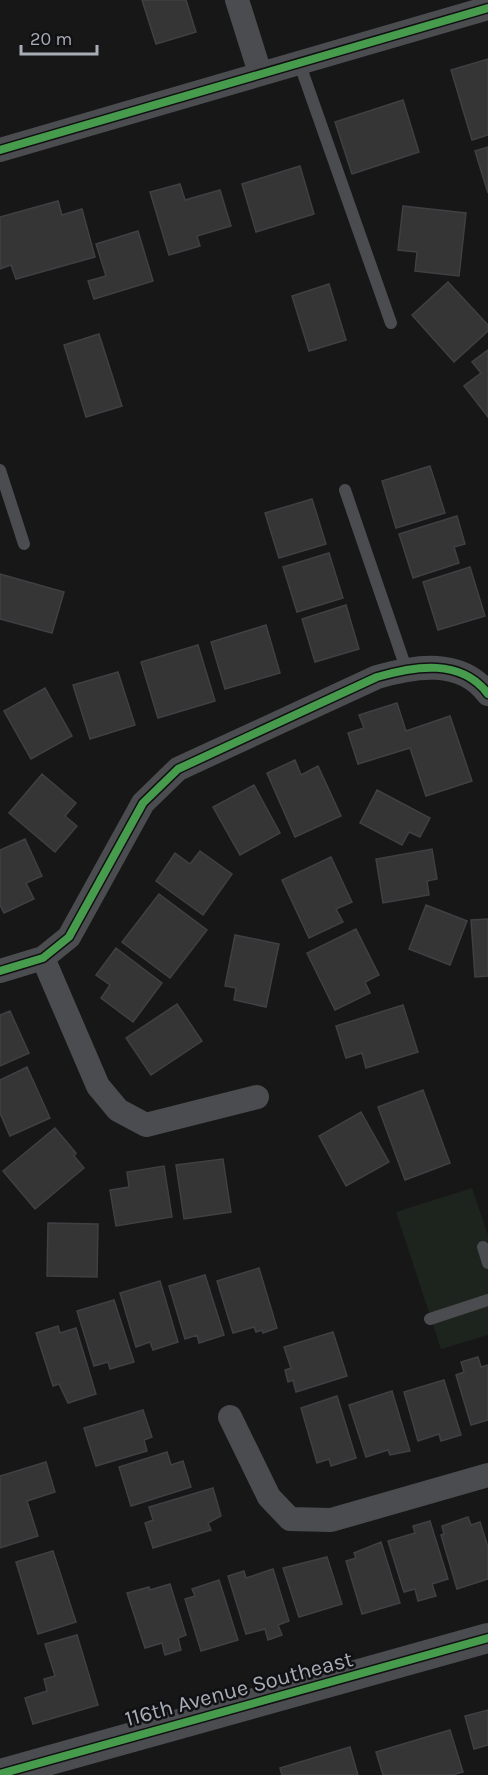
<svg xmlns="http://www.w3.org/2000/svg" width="488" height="1775" font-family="Karla,sans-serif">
	<rect width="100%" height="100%" fill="#171717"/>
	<!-- green -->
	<path fill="#1d241e" d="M472,1188L488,1235V1335L441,1349L396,1212Z"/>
	<!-- building -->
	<path fill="#353536" stroke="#3f4043" stroke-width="1.5" d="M142,0H186L196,32L156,44Z
		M488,59V135L472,140L451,70Z
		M403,100L419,152L352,174L335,122Z
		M488,147V193L475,151Z
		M300,166L314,214L256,232L242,184Z
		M180,184L185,200L220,190L231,226L197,236L200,246L169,255L150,192Z
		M58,201L62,215L82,209L95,257L16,279L11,265L0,269V217Z
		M403,206L466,213L459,276L415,271L417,252L398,250Z
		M138,231L153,281L94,299L88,281L106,276L96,244Z
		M448,282L488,325V331L454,362L412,315Z
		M329,284L346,340L309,351L292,296Z
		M99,334L122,406L86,417L64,345Z
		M488,350V417L464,386L481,373L472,362Z
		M430,466L445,513L396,528L382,481Z
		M312,499L326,544L279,558L265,513Z
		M457,516L465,544L454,547L459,563L413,578L399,534Z
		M329,553L343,598L297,612L283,567Z
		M470,567L485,616L438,630L423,582Z
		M0,574L64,592L52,633L0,619Z
		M346,605L359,649L315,662L302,619Z
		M266,625L280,673L225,689L211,642Z
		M198,645L215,701L158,718L141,662Z
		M118,672L135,725L90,739L73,685Z
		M45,688L72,736L31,759L4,711Z
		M397,703L406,731L450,716L472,781L426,796L410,748L358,764L348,733L364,728L359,715Z
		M295,760L301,775L318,766L341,816L295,837L267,773Z
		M42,774L76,803L65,816L77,826L55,852L9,813Z
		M254,785L280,833L240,855L213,807Z
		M377,790L430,818L420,837L409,832L402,845L360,823Z
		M25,839L42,876L26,883L34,899L4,913L0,905V850Z
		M432,849L437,879L427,881L429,895L383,903L376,859Z
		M200,851L232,874L203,915L156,881L175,853L190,864Z
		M331,857L352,902L336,909L343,922L309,938L282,880Z
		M159,894L207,930L170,978L122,942Z
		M426,905L467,921L450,965L409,949Z
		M488,919V976L475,977L471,920Z
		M356,929L379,975L365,982L370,993L335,1010L307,953Z
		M235,935L279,944L266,1007L234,1000L236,988L225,986Z
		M116,948L162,983L133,1022L101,998L110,985L96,975Z
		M177,1004L202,1041L151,1075L126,1038Z
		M403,1005L418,1052L366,1068L362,1053L346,1058L336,1026Z
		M10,1011L29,1053L0,1066V1015Z
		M27,1067L50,1118L10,1136L0,1113V1080Z
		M423,1090L450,1163L405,1180L378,1107Z
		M361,1112L389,1162L346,1186L319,1136Z
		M55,1128L76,1153L74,1156L84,1168L35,1209L3,1171Z
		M223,1159L231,1212L184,1219L176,1165Z
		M164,1166L172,1217L116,1226L110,1190L129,1187L127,1172Z
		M48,1223L98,1224L97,1277L47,1276Z
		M259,1268L277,1328L263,1333L262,1330L256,1332L254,1327L233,1333L217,1281Z
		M205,1275L224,1335L199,1343L197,1335L185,1339L169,1286Z
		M160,1281L178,1342L153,1350L150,1342L136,1347L120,1293Z
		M114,1300L134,1362L110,1369L108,1362L94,1366L77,1311Z
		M58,1326L60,1333L76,1328L96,1394L68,1403L59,1384L53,1386L36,1333Z
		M333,1332L347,1376L296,1392L293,1380L288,1382L285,1370L291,1368L284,1347Z
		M478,1357L481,1367L488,1365V1420L471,1425L456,1375L464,1372L461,1362Z
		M444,1380L461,1435L441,1441L439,1434L418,1441L404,1392Z
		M392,1391L410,1451L390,1455L388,1450L366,1457L349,1405Z
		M337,1396L356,1458L331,1466L329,1459L317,1463L301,1408Z
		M143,1410L152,1437L144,1440L147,1451L96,1466L84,1428Z
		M167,1452L171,1465L183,1461L191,1487L131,1506L119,1467Z
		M46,1462L55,1492L27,1501L38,1536L0,1548V1476Z
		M213,1488L221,1516L208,1523L211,1530L153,1548L145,1523L153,1520L149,1507Z
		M468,1517L471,1525L480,1522L488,1547V1579L457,1589L441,1535L444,1534L442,1526Z
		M430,1521L448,1579L432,1584L436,1596L418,1601L415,1589L404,1592L388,1541L415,1533L413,1526Z
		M381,1542L400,1603L362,1614L346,1561L356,1558L354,1553Z
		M53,1551L76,1622L38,1634L16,1562Z
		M327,1557L342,1604L299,1617L283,1568Z
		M273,1569L289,1621L278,1625L282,1635L268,1640L265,1629L246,1634L228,1576L244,1571L246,1578Z
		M219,1580L238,1640L201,1651L185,1599L195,1596L192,1589Z
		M170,1584L186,1635L178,1638L181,1650L165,1655L162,1643L145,1648L127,1593L149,1587L150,1590Z
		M77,1635L98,1705L33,1724L25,1698L47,1691L44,1679L55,1676L45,1644Z
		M488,1710V1745L474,1749L465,1716Z
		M450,1730L463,1772L452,1775H383L376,1752Z
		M350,1747L358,1775H282L280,1768Z"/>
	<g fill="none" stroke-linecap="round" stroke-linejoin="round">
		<!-- service -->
		<path stroke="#4b4c50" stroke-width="12" d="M299,62L391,323
			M0,470L24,544
			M345,490L406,668
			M483,1247L488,1263
			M430,1319L488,1300"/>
		<!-- minor -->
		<path stroke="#4b4c50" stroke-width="24" d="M237,0L260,73
			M0,150L488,8
			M43,958L98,1086L118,1110L146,1125L257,1097
			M0,971L43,958L69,937L143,803L178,769L377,677C415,666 461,658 488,694
			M230,1417L269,1497L290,1519L331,1520L488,1475"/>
		<!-- tertiary -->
		<path stroke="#4b4c50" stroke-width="30" d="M0,1774L488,1638"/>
		<defs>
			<path id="cycleway" d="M0,150L488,8
				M0,971L43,958L69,937L143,803L178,769L377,677C415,666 461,658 488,694
				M0,1774L488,1638"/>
		</defs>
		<!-- cycleway casing -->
		<use href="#cycleway" stroke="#111113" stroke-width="11"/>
		<!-- cycleway -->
		<use href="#cycleway" stroke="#469c4c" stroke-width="8"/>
	</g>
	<g text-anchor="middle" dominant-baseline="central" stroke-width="5" stroke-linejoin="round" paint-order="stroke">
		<!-- street labels -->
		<g font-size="22" fill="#a8adb8" stroke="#111113">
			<text transform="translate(239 1689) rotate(-15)">116th Avenue Southeast</text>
		</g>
	</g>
	<!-- scale -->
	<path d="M21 45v9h76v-9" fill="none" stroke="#a8adb8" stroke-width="3"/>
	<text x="30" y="45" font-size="18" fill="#a8adb8" stroke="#111113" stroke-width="4.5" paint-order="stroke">20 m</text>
</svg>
